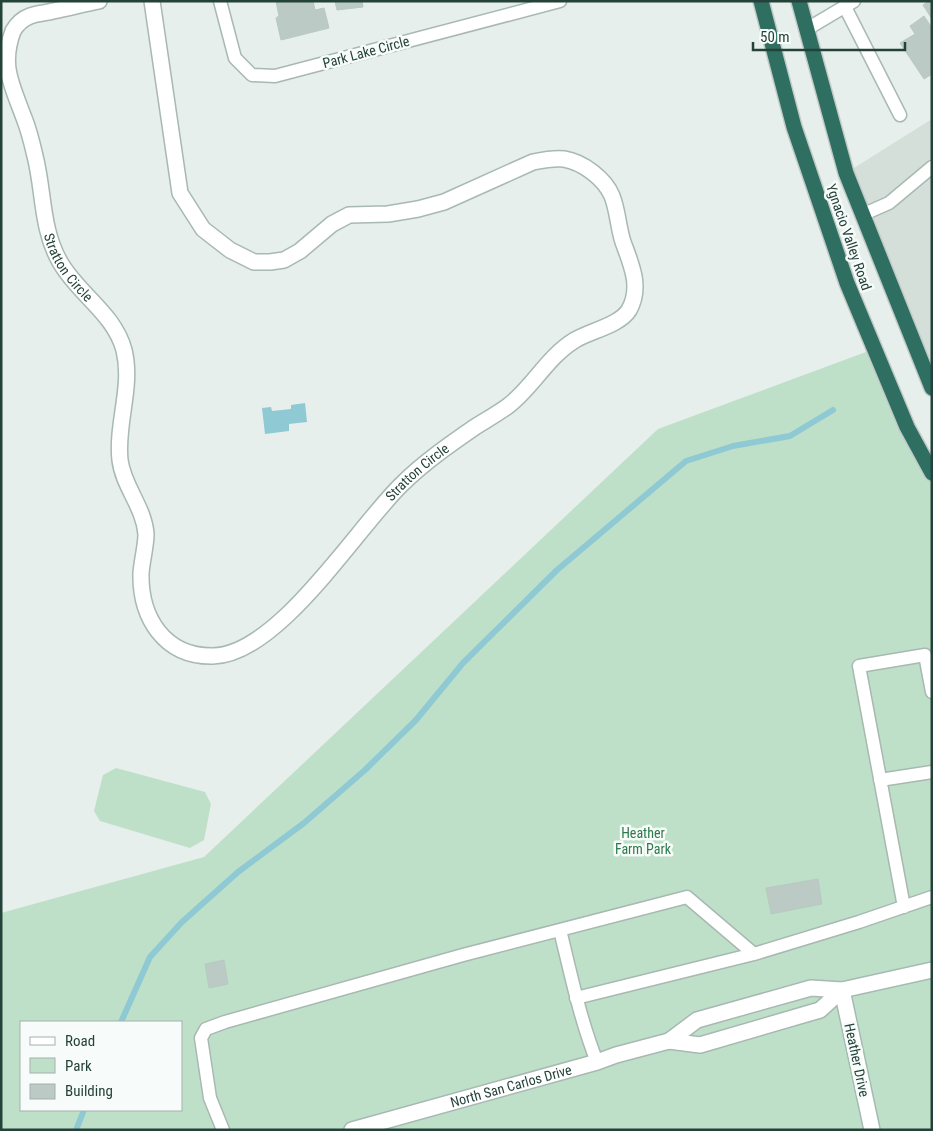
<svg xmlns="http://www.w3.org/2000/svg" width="933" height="1131" font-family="'Roboto Condensed',sans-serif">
	<rect width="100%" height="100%" fill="#e6efeb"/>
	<!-- built -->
	<path fill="#d4dfda" d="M932,119V387L846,173Z"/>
	<!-- green -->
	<path fill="#bfe0c8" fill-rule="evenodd" d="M874,349L932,473V1130H1V913L204,857L658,429ZM21,1022H181V1110H21Z
		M116,768L205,792L211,804L204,840L190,848L100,821L94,811L103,775Z"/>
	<!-- water -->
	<path fill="#8ec9d4" d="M305,403L307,422L289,424V431L265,434L262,408L271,407L272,411L291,409V405Z"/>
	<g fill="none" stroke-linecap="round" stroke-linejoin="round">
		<!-- stream -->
		<path stroke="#8ec9d4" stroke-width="6" d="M121,1022L150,957L182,922L238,872L304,823L365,770L416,720L463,663L557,570L686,461L733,446L790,436L833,410
			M76,1130L84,1110"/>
	</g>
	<!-- building -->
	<path fill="#bbcac4" stroke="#b8c9c2" d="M276,1H313L315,10L324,8L329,28L281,40L276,18L279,16Z
		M335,1H362L363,7L337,10Z
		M929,1H932V19L923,5Z
		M924,16L932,28V48L929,50L932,51V74L924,79L900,43L915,34L910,26Z
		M818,879L822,904L771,914L766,888Z
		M224,960L228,984L209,988L205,964Z"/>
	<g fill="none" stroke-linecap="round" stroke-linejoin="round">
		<defs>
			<path id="lane" d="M220,1L235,58L252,75L275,76L560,1
				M845,7L900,115
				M807,29L854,1
				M864,214L889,203L932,167
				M880,780L932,772
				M904,907L859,666L925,655L932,692
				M560,930C571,975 580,1019 597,1062
				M576,998L754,954L859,922L932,897
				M223,1130L210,1098L201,1038L206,1029L225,1022L463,955L687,897L754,954"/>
			<g id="street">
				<path id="s1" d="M99,1C84,4 68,8 53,11C46,13 37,13 30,16C22,19 17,24 13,31C0,66 12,85 24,118C29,130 32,143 35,156C44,191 41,229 60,262C78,294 114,313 124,350C133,387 116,423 120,460C123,486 144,507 146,534C146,546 142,560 141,573C140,617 164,657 213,656C278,655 356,529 401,485C423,463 449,445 475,427C486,420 497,414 508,406C533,387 547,357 575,340C590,331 620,325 629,310C642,287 631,264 623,242C618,227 618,211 612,196C605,179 583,162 564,159C554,158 543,160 533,162L444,202L418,209L388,214L349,215L332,224L300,251L284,260L270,262H254L230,250L203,229L180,193L152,1"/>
				<path d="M811,988L842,990L820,1010L700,1045L669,1041L697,1020Z"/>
				<path id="s2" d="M352,1130L597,1062L616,1055L669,1041"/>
			</g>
			<path id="secondary" d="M872,1130L842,990L932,970"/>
			<path id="highway" d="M761,1L794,127L847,283L907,427L932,473
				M799,1L846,173L932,388"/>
		</defs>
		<!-- lane casing -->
		<use href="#lane" stroke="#a8b8b2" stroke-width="15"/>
		<!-- street casing -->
		<use href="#street" stroke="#a8b8b2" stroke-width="18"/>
		<!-- secondary casing -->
		<use href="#secondary" stroke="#a4bbb3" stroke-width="18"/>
		<!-- highway casing -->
		<use href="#highway" stroke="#c2cac8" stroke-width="18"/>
		<!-- lane -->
		<use href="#lane" stroke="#fff" stroke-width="12"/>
		<!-- street -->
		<use href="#street" stroke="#fff" stroke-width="15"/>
		<!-- secondary -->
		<use href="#secondary" stroke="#fff" stroke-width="15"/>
		<!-- highway -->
		<use href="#highway" stroke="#2f6f62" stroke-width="15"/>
	</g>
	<g text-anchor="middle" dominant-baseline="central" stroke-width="5" stroke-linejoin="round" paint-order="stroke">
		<!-- street labels -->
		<g font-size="14" fill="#24423a" stroke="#f7fbf9">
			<text transform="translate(366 52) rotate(-15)">Park Lake Circle</text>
			<text transform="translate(849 237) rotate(71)">Ygnacio Valley Road</text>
			<text stroke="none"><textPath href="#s1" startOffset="342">Stratton Circle</textPath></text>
			<text stroke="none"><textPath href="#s1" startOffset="1076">Stratton Circle</textPath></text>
			<text transform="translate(857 1060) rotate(78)">Heather Drive</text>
			<text stroke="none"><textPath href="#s2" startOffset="165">North San Carlos Drive</textPath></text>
		</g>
		<!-- park labels -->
		<g font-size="14" fill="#2d7a4b" stroke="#f7fbf9">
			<text x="643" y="833">Heather<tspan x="643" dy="16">Farm Park</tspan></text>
		</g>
	</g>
	<!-- border -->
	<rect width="933" height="1131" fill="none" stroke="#24423a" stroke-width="5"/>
	<!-- legend -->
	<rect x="20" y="1021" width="162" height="90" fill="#f7fbf9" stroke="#a3b1ad"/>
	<rect x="30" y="1037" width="25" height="8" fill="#ffffff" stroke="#a3b1ad"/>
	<text x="65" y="1046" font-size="15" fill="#24423a">Road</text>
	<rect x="30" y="1058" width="25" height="15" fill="#bfe0c8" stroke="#a3b1ad"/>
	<text x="65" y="1071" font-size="15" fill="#24423a">Park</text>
	<rect x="30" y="1084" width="25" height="15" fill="#bbcac4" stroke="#a3b1ad"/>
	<text x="65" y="1096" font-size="15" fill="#24423a">Building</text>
	<!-- scale -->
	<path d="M753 42v8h152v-8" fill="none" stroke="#24423a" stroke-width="2.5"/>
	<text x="760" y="42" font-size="15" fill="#24423a" stroke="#f7fbf9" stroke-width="4" paint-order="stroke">50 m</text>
</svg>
